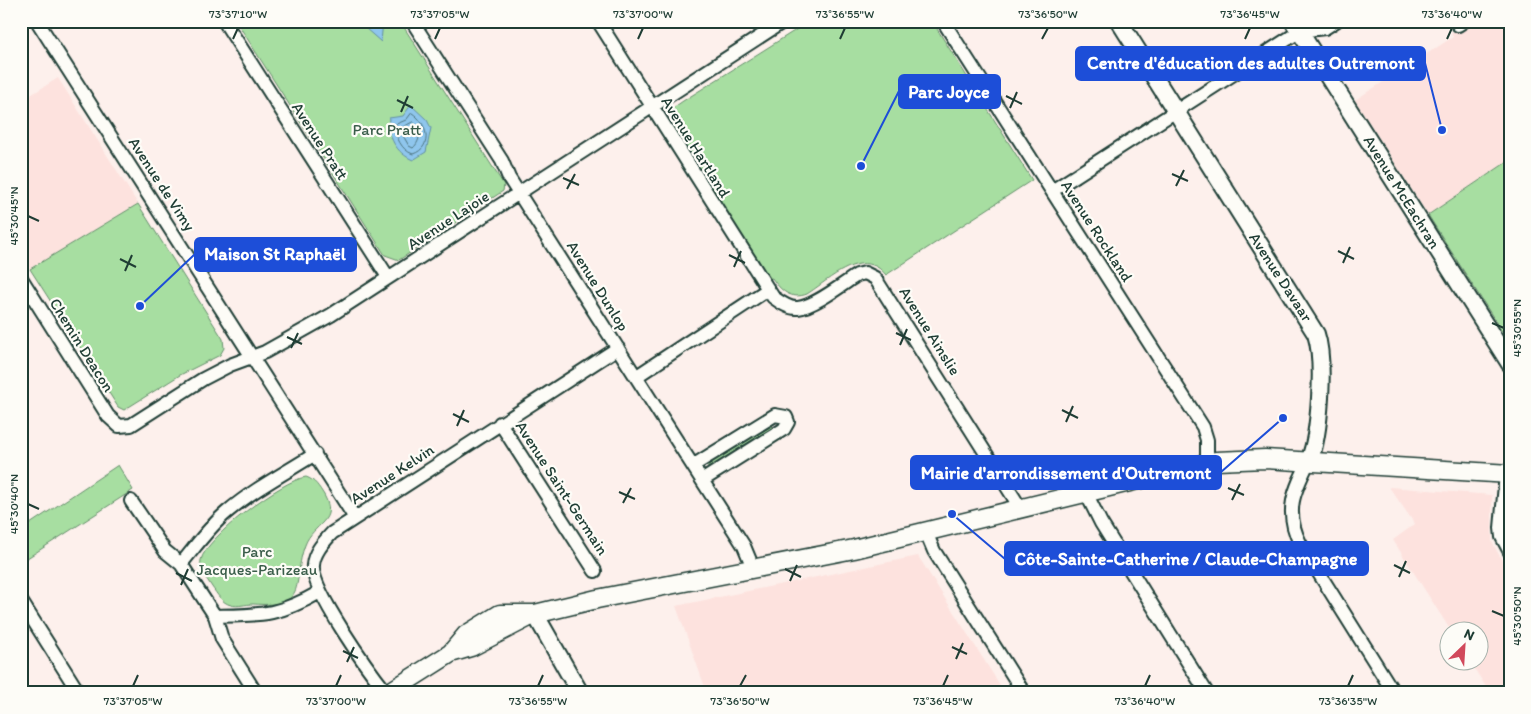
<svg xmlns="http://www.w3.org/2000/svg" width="1531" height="714" font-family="Itim,sans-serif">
	<rect width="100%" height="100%" fill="#fdf0ec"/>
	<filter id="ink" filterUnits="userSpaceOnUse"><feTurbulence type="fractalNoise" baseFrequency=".02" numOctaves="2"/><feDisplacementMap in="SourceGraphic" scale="10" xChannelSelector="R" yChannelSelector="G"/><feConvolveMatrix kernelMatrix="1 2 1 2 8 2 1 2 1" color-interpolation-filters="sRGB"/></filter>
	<g filter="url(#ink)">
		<!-- built -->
		<path fill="#fde2de" d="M1468,21H1510V160L1428,215L1355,100L1453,37L1451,33Z
			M58,78L138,204L30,269L21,256V101Z
			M1389,487L1492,495V542L1510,575V693H1490L1470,662H1478V632L1451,631L1393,540L1415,524Z
			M918,556L1005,693H707L676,606Z"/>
		<!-- green -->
		<path fill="#a7dea1" stroke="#638e6a" d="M236,21H400L504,185L503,191L399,260L385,255Z
			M810,21H932L1032,180L886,275C863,246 829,280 807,294C791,300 781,291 772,278L769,279L676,130L670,110L683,101Z
			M1510,160V344L1428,215Z
			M138,204L223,339L224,348L220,355L180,375L124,410L118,407L30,269Z
			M771,424L774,429L711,469L708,468L707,463Z
			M118,465L133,490L21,562V530Z
			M306,477C315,480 319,487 324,495C339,522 313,523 305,545C291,582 311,608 253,604C246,604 238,607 231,605C222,603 217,594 212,587C207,579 199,570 201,560C206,537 282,480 306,477Z"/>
		<!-- water -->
		<path fill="#8fc6ed" stroke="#628fa3" d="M357,21H383L381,42Z
			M411,105L427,120L431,128L426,152L413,160C396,153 387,136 389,118L403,116Z"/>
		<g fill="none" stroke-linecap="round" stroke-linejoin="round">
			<!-- shore -->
			<path stroke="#4c747e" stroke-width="1" d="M412,113C427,122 434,147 413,154C401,150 396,137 394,125L406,120Z
				M413,122C422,128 421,141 413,148L409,146L401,132L402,128Z"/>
			<defs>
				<path id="minor" d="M37,21L355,518
					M224,21L388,277
					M412,21L502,161L509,178L744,546L754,570
					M598,21L773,297C780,302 789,309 798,308C815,306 843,284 857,275L865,273L875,278L1021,509
					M943,21L1203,427L1207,440V463
					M1456,21L1458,25L1464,21
					M1299,31L1325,28L1336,21
					M1052,191L1294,35L1299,31L1305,21
					M21,278L108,416L119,426L131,425L203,379L230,365L265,352L331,315L784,21
					M637,376L767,290
					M500,423L595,571
					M1309,461C1294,491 1284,511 1300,543L1394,693
					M694,465L775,415L786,417L788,422L784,429L703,480
					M1506,474L1501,528L1502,537L1510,552
					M1086,493L1101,523L1207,693
					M131,501L165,551L181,564L215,616L222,639L256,693
					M926,532L934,551L1024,693
					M181,564C196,546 209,527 227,512C254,489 285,473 315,454
					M21,601L79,693
					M215,616C262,615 278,616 320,592
					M387,693C370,672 310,589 313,565C314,552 324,542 332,533L618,348"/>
				<path id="tertiary" d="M1119,21L1316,334C1325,361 1320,435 1309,461
					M1293,21L1510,364
					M535,614L580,693"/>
				<path id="secondary" d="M451,653L466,635L500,614H535L597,599L854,549L1216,461L1265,459L1510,474
					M388,693L451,653L471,647L535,614"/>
			</defs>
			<!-- minor casing -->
			<use href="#minor" stroke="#1f3d34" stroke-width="16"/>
			<!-- tertiary casing -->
			<use href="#tertiary" stroke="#1f3d34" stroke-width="20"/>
			<!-- secondary casing -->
			<use href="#secondary" stroke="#1f3d34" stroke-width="21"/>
			<!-- minor -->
			<use href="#minor" stroke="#fdfcf7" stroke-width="12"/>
			<!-- tertiary -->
			<use href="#tertiary" stroke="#fdfcf7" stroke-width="16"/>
			<!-- secondary -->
			<use href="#secondary" stroke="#fdfcf7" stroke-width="18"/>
		</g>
	</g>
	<!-- ticks -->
	<path fill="none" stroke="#1f3d34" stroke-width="2" d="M233,39L238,28M435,39L440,28M638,39L643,28M840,39L845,28M1042,39L1048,28M1245,39L1250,28M1447,39L1452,28M1006,96L1022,104M397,100L413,108M1010,108L1017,92M401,112L408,96M1172,174L1188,181M563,178L579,185M1176,186L1184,170M567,189L575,174M28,216L39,221M1338,251L1354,259M729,255L745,263M120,259L136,267M1343,263L1350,247M734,267L741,251M125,271L132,255M1492,323L1504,328M896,333L911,340M287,337L302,344M900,345L907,329M291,348L298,333M1062,410L1078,418M453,414L469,422M1066,422L1073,406M457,426L464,410M1228,488L1244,495M619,492L635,499M1232,500L1240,484M623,503L631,488M28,504L39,509M1394,565L1410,573M785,569L801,577M176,573L192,581M1399,577L1406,561M790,581L797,565M181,585L188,569M1492,611L1504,616M952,647L967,654M343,651L358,658M956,659L963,643M347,662L354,647M133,686L138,675M336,686L341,675M538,686L543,675M740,686L746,675M943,686L948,675M1145,686L1150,675M1348,686L1353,675"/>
	<g text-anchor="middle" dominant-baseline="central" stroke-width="4.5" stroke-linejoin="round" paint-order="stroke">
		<!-- park labels -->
		<g font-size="16" fill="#3a5d4a" stroke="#fdfcf7">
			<text x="387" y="129">Parc Pratt</text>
			<text x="257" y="551">Parc<tspan x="257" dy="18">Jacques-Parizeau</tspan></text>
		</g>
		<!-- street labels -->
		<g font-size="16" fill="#1f3d34" stroke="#fdfcf7">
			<text transform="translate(320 141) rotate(57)">Avenue Pratt</text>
			<text transform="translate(696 147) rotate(58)">Avenue Hartland</text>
			<text transform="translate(162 184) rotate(57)">Avenue de Vimy</text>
			<text transform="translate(1402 192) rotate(58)">Avenue McEachran</text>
			<text transform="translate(448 220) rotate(-33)">Avenue Lajoie</text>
			<text transform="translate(1097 231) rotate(57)">Avenue Rockland</text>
			<text transform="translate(1281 277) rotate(57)">Avenue Davaar</text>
			<text transform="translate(598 286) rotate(58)">Avenue Dunlop</text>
			<text transform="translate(930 331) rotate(58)">Avenue Ainslie</text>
			<text transform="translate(82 345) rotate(58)">Chemin Deacon</text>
			<text transform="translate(392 474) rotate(-33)">Avenue Kelvin</text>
			<text transform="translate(562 488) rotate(57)">Avenue Saint-Germain</text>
		</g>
	</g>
	<!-- callouts -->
	<path fill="none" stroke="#1d4ed8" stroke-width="2" d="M1442 130L1425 63M861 166L899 91M140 306L195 254M1283 418L1221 472M952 514L1005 559"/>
	<g fill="#1d4ed8" stroke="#fdfcf7" stroke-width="2">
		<circle cx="1442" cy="130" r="5"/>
		<circle cx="861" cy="166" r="5"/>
		<circle cx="140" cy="306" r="5"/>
		<circle cx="1283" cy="418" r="5"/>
		<circle cx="952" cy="514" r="5"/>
	</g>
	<g fill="#1d4ed8" stroke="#1d4ed8" stroke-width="2">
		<rect x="1076" y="47" width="349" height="33" rx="5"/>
		<rect x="899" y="75" width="101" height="33" rx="5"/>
		<rect x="195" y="238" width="161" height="33" rx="5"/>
		<rect x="911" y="456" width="310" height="33" rx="5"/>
		<rect x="1005" y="542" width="363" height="33" rx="5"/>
	</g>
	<g font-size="18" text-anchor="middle" font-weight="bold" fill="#fff">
		<text x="1251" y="69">Centre d'éducation des adultes Outremont</text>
		<text x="949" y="98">Parc Joyce</text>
		<text x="275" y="260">Maison St Raphaël</text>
		<text x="1066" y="479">Mairie d'arrondissement d'Outremont</text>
		<text x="1186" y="565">Côte-Sainte-Catherine / Claude-Champagne</text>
	</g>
	<!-- margin -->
	<rect width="1531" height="714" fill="none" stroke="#fdfcf7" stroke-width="55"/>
	<!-- north arrow -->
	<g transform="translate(1464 646) rotate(25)"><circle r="24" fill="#fdfcf7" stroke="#a4b0a9"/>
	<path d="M0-4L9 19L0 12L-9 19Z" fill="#d1495b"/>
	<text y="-8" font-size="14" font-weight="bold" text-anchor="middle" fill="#1f3d34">N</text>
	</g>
	<rect x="28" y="28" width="1476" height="658" fill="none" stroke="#1f3d34" stroke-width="2"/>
	<g font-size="12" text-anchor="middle" fill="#1f3d34">
		<text x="238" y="18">73°37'10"W</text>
		<text x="440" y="18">73°37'05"W</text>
		<text x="643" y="18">73°37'00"W</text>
		<text x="845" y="18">73°36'55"W</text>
		<text x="1048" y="18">73°36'50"W</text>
		<text x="1250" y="18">73°36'45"W</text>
		<text x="1452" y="18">73°36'40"W</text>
		<text transform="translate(14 216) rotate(-90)" y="4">45°30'45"N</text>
		<text transform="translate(1517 328) rotate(-90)" y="4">45°30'55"N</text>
		<text transform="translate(14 504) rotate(-90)" y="4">45°30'40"N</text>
		<text transform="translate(1517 616) rotate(-90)" y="4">45°30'50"N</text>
		<text x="133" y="705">73°37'05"W</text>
		<text x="336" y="705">73°37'00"W</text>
		<text x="538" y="705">73°36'55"W</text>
		<text x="740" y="705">73°36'50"W</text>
		<text x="943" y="705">73°36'45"W</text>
		<text x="1145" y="705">73°36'40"W</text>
		<text x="1348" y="705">73°36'35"W</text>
	</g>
</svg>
